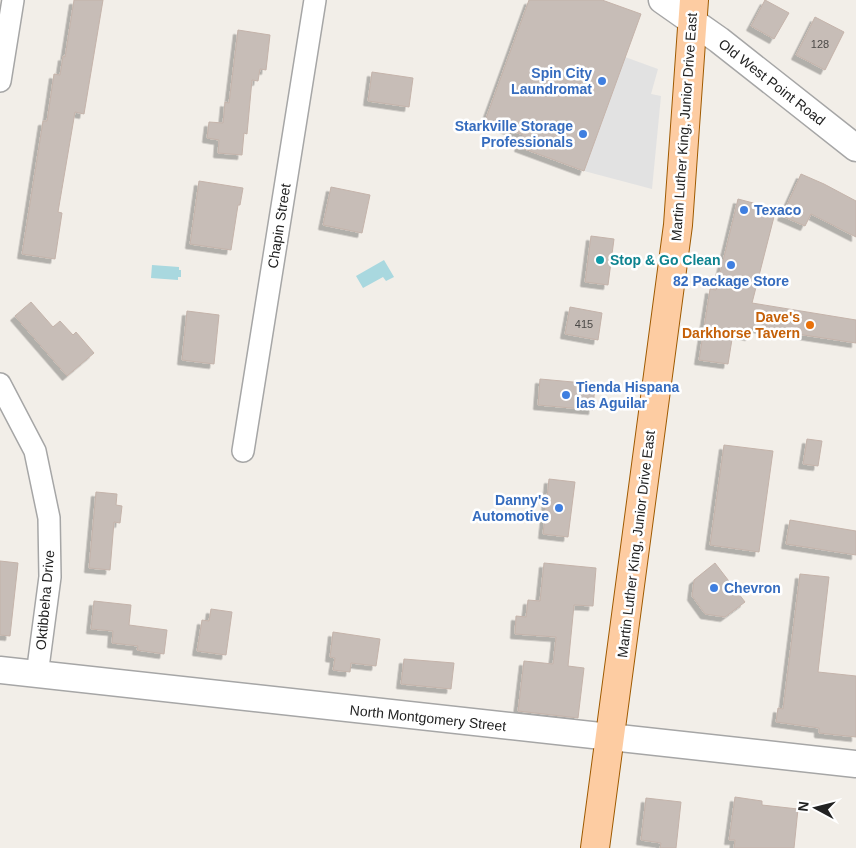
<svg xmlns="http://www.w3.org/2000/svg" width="856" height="848" font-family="Arial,sans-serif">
	<defs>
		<filter id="shadow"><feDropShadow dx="-4.5" dy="4.5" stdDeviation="0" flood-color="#0004"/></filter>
	</defs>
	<rect width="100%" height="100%" fill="#f2eee8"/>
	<!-- parking -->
	<path fill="#e2e2e2" d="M625,57L658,69L651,94L661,96L652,189L584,171Z"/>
	<!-- water -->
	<path fill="#a9d8df" d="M384,260L394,277L386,281L383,277L363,288L356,276Z
		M152,265L179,267V270H181V277H178V280L151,278Z"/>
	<!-- building -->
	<path fill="#c7bdb7" stroke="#c4b3aa" filter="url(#shadow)" d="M74,0H103L84,114L75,112L58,212L62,213L55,259L22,254L43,121H47L54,74L60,75L63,56L65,57Z
		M529,0H602L641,14L584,171L519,147L523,135L485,121Z
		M765,0L789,13L774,39L751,26Z
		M815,17L844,32L825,70L796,55Z
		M238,30L270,35L266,70L260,69L258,81L252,80L247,134L244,133L242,155L218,153L219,140L207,138L209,122L223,123L225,102L229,103Z
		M372,72L413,78L409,107L368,101Z
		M801,174L824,184L856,201V237L811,214L805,226L782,216Z
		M199,181L243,188L240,205H238L231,250L190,244Z
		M331,187L370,195L362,233L323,225Z
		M738,199L776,209L752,303L856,320V343L751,327L750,336L733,333L728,364L699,360L710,289L716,290Z
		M591,236L614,239L608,285L585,282Z
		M31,302L53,327L60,321L73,335L76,332L94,353L67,376L15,316Z
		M570,307L602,313L598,340L565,334Z
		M187,311L219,315L214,364L182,360Z
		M540,379L595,384L593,410L538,405Z
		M807,439L822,441L818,466L803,464Z
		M724,445L773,451L759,552L710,545Z
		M549,479L575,482L568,537L543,534Z
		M96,492L117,494L116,505L122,506L120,523L114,522L110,570L89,568Z
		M790,520L856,531V555L786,544Z
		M0,561L18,563L10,636L0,635Z
		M544,563L596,568L593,606L574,605L568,666L584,668L578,718L518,711L524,661L553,664L556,637L515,634L516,616L526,617L528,600L540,601Z
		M715,563L745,602L725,617L705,614L692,596L694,580Z
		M800,574L829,577L818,672L856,676V737L819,733V728L776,722L778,708L783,709Z
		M94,601L131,605L129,625L167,630L164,654L137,650L138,646L112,643L113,631L91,629Z
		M211,609L232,612L226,655L197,651L202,620L209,621Z
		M333,632L380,639L376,666L351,663L350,672L333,670L335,658L330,657Z
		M404,659L454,663L451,689L401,684Z
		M735,797L762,801V805L798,809L794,848H734L735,840H729Z
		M646,798L681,802L676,848H660L661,843L641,840Z"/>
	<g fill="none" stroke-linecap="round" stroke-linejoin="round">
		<defs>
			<path id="minor" d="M0,81L13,0
				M0,384L35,451L49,518L50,577L37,675
				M243,451L315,0"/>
			<path id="tertiary" d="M662,0L719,40L856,148
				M0,670L856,764"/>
			<path id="primary" d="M595,848L678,225L694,0"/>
		</defs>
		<!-- minor casing -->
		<use href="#minor" stroke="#a6a6a6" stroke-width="24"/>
		<!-- tertiary casing -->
		<use href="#tertiary" stroke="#a6a6a6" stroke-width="29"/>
		<!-- primary casing -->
		<use href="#primary" stroke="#9f5a00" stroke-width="30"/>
		<!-- minor -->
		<use href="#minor" stroke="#fff" stroke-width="21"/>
		<!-- tertiary -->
		<use href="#tertiary" stroke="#fff" stroke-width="26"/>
		<!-- primary -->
		<use href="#primary" stroke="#fdcca2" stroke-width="28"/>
	</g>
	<!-- markers -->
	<g fill="#3f7fe0" stroke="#fff" stroke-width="2">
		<circle cx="602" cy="81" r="5"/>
		<circle cx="583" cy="134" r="5"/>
		<circle cx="744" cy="210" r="5"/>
		<circle cx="731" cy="265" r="5"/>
		<circle cx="566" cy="395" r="5"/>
		<circle cx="559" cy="508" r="5"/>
		<circle cx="714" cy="588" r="5"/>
	</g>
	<circle fill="#0f9aa8" stroke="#fff" stroke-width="2" cx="600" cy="260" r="5"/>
	<circle fill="#e8710a" stroke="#fff" stroke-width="2" cx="810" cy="325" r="5"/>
	<g text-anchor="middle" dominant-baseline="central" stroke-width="5" stroke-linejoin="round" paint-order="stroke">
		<!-- number labels -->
		<g font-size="11" fill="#4b4947">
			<text x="820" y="44">128</text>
			<text x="584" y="324">415</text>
		</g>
		<!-- shop labels -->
		<g font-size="14" font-weight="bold" fill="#366cbe" stroke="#fff" text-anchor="end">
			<text x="592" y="73">Spin City<tspan x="592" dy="16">Laundromat</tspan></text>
			<text x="573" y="126">Starkville Storage<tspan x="573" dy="16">Professionals</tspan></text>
			<text x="754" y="210" text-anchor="start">Texaco</text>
			<text x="731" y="281" text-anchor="middle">82 Package Store</text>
			<text x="576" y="387" text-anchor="start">Tienda Hispana<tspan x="576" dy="16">las Aguilar</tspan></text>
			<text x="549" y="500">Danny's<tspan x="549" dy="16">Automotive</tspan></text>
			<text x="724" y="588" text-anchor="start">Chevron</text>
		</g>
		<!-- street labels -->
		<g font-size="14" fill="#222" stroke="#fff">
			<text transform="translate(772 82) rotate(38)">Old West Point Road</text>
			<text transform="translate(684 127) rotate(-86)">Martin Luther King, Junior Drive East</text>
			<text transform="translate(279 226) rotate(-81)">Chapin Street</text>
			<text transform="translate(636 544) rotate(-83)">Martin Luther King, Junior Drive East</text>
			<text transform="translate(45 600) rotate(-85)">Oktibbeha Drive</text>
			<text transform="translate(428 718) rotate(6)">North Montgomery Street</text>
		</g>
		<!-- culture labels -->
		<g font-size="14" font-weight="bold" fill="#0d838f" stroke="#fff" text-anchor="start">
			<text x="610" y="260">Stop &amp; Go Clean</text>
		</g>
		<!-- food labels -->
		<g font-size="14" font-weight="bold" fill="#c56008" stroke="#fff" text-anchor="end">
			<text x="800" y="317">Dave's<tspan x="800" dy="16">Darkhorse Tavern</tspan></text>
		</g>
	</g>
	<!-- north arrow -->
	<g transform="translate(816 808) rotate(277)" stroke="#ffffff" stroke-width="4" paint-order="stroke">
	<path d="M0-4L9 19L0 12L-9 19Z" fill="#222222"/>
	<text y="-8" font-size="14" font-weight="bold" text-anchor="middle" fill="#222222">N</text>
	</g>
</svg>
